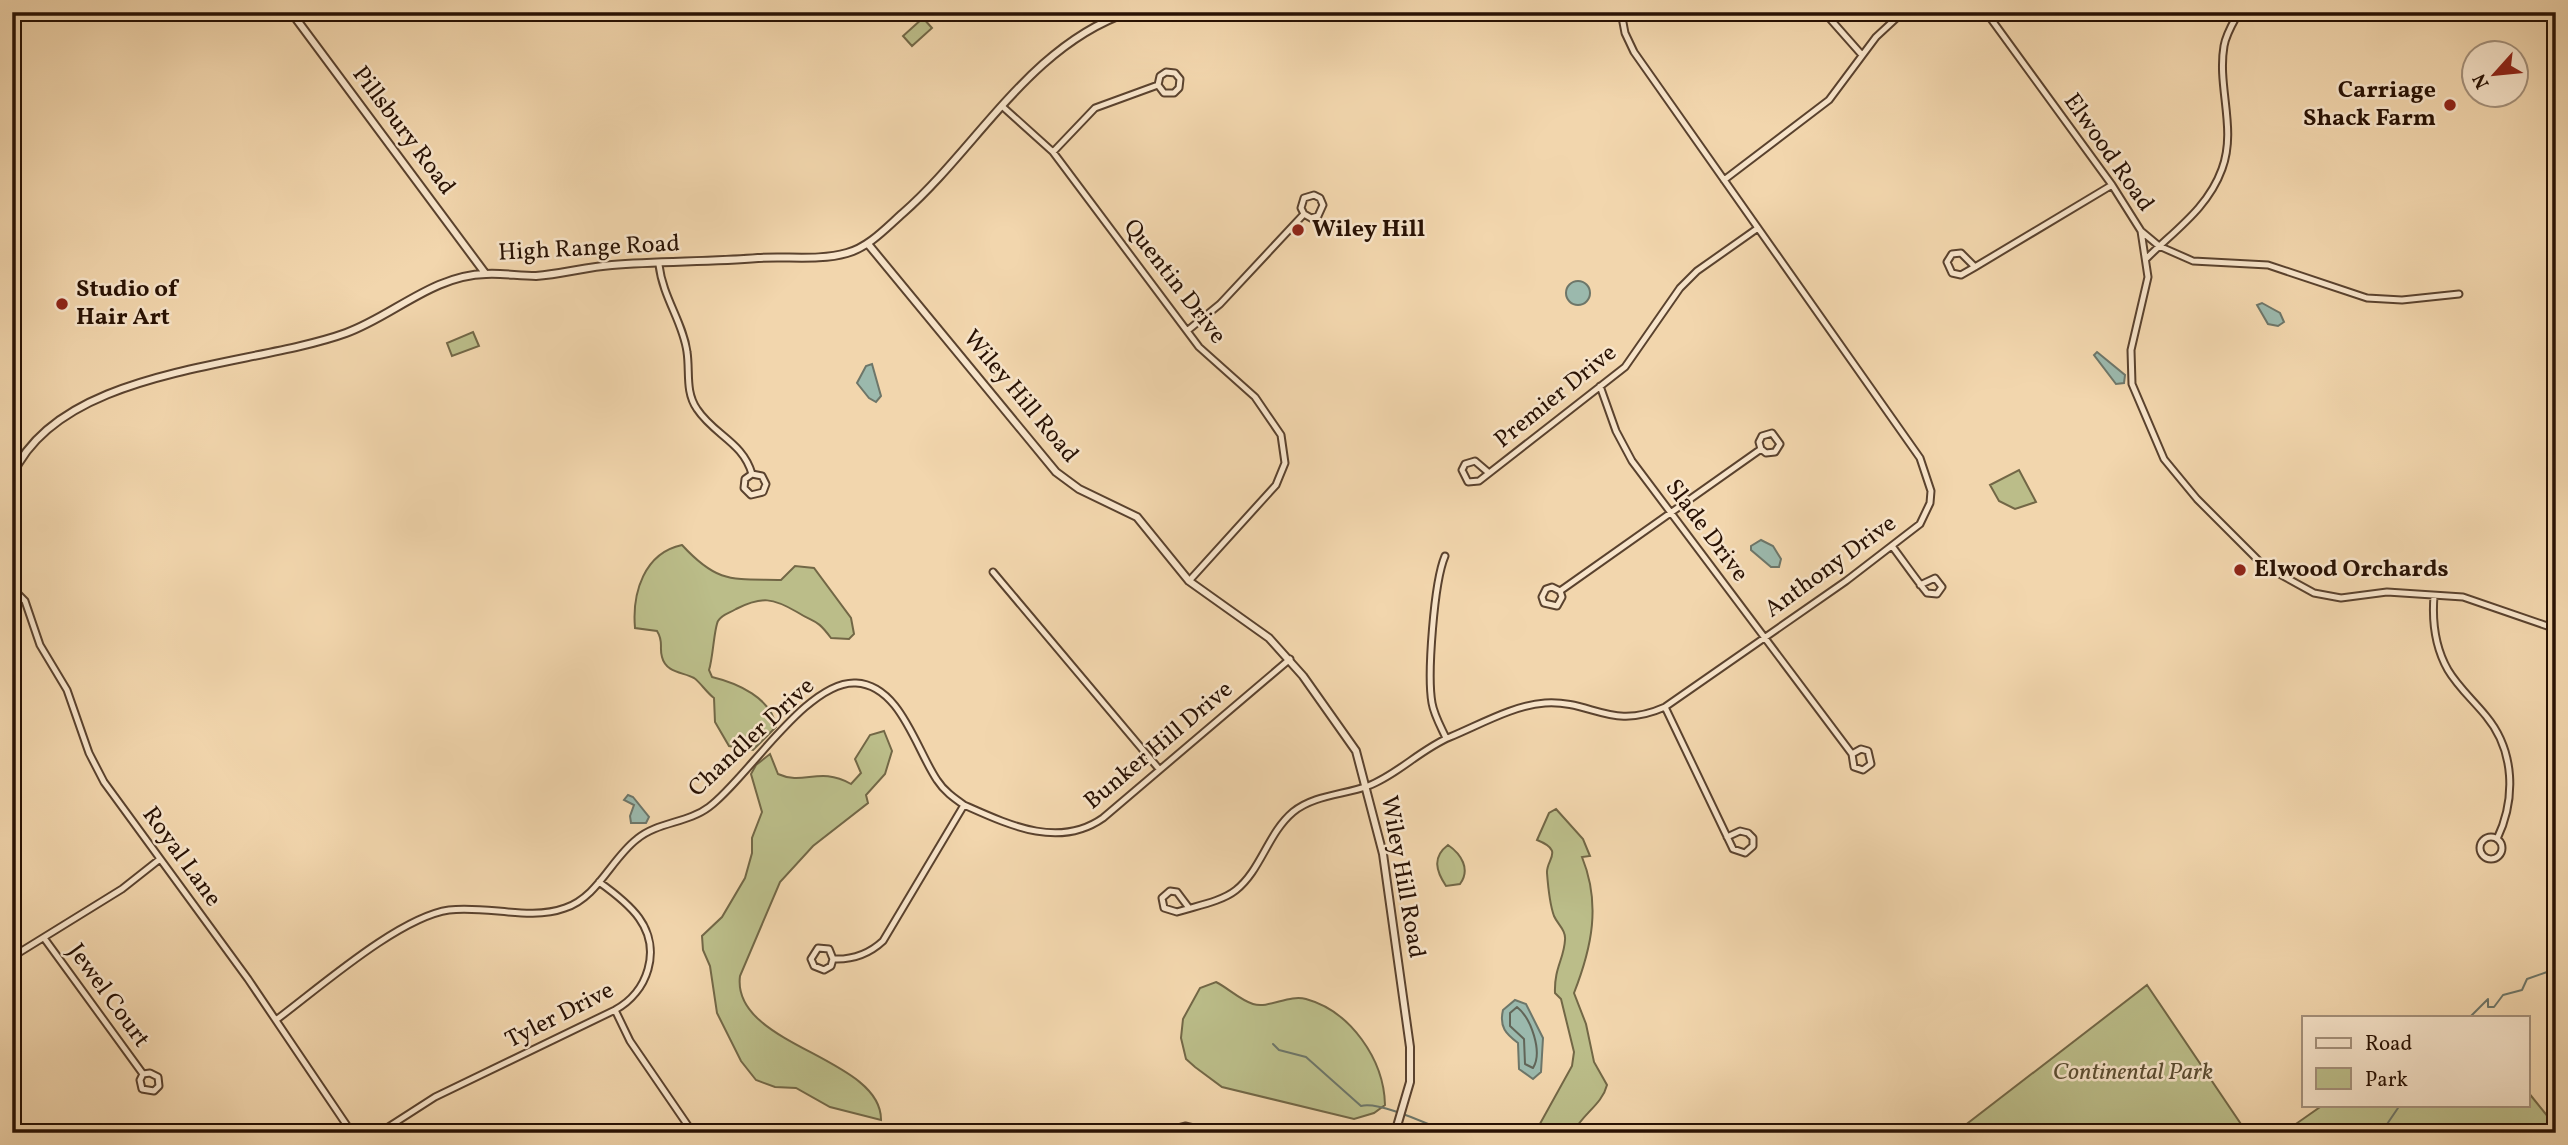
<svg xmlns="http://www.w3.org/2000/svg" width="2568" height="1145" font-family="Vollkorn,serif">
	<rect width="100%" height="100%" fill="#f2d6ad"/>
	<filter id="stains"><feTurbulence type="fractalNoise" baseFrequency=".00286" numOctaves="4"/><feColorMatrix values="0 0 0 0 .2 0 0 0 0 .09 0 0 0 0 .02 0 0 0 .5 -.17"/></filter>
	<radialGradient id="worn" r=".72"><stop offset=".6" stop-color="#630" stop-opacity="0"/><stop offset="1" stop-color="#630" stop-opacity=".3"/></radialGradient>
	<!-- green -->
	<path fill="#bbbd89" stroke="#726746" stroke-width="2" d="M923,18L932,28L912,46L903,36Z
		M473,332L479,346L452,356L447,343Z
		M2019,470L2036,502L2015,509L1999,501L1990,485Z
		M682,545C718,584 732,579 781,580L795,566L814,568L851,618L854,634L849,639L831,638C816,618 816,624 797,612C773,598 762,596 736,609C730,613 722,614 718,621C714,629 713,658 709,670L712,677C737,683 772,698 776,727L753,750L729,746L715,722L714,698C707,693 700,682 694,678C683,672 666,673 662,657C659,647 664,642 657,631L635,628C632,593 644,553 682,545Z
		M884,731L892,751L885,774L866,795L868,803L813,846L780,882L740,976C731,1046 882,1057 881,1120L830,1107L796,1088L775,1087L756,1080L741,1061L717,1013L710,966L703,950L702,936L722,917L745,878L752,853V838L762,812L751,774L756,765L770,754L778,774C804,786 819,766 851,784L861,773L855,759L870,735Z
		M1556,809L1583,839L1590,856L1582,857C1601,904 1592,947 1574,993L1586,1024L1594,1062L1607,1085C1602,1105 1582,1114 1573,1133H1531L1536,1131L1572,1066L1574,1052L1561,999L1555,993C1554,968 1564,959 1565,940C1566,930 1558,925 1554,916C1550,905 1548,886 1547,873C1546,859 1565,851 1537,840L1549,813Z
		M1448,845C1461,854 1471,869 1460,884L1446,886C1436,871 1432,857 1448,845Z
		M1216,982C1228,988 1240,1000 1253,1004C1269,1009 1289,994 1306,999C1350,1011 1384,1059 1385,1105L1374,1113L1354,1119L1222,1087L1195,1067L1186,1059L1181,1038L1183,1019L1200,988Z
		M2147,985L2247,1133H1955Z
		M2528,1092L2549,1118L2543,1133H2283L2323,1105H2528Z"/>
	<!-- water -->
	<path fill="#9bb9ad" stroke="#6d7669" stroke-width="2" d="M1566 293a12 12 0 1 1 24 0a12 12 0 1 1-24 0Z
		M2262,303L2280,313L2284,322L2278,326L2268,324L2257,305Z
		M2097,352L2125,375L2124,383L2116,384L2094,355Z
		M872,364L881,396L876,402L869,398L857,383L866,366Z
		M1761,540L1773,546L1781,559L1779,567H1771L1751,550V546Z
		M628,795L633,797L649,817L646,823H631L630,816L634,805L624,800Z
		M1515,1000L1526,1004L1543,1038L1541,1072L1533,1079L1519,1069L1518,1043C1506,1034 1499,1027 1503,1010Z"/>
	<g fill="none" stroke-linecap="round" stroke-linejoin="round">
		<!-- shore -->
		<path stroke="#626558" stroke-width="2" d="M1517,1007C1531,1018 1543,1052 1533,1068L1525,1064L1524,1039L1510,1026V1013Z"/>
		<!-- stream -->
		<path stroke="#6d7669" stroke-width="2" d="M2470,1017L2488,999V1007H2494L2503,995L2522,990L2527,979L2547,972L2556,977
			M1273,1044L1279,1050L1306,1057L1361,1106C1380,1101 1429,1125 1450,1133
			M2381,1133L2400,1105"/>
		<defs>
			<path id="minor" d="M1824,12L1862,55
				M1986,12L2112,185L2141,231L2148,277L2131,350L2132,384L2164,459L2197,499L2263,565L2314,593L2341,598L2387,592L2463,597L2556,629
				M1003,107L1053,152L1199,347L1255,397L1281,435L1285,463L1276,485L1189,581
				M1053,152L1095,108L1158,85L1164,93H1174L1179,88L1180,79L1175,73L1166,72L1160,76L1158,85
				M1724,180L1829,100L1876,37L1903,12
				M2141,231L2159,246L2193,261L2268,265L2367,298L2402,300L2459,294
				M2147,258C2175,230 2208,208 2222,169C2237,129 2217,87 2224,46C2226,34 2233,23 2239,12
				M659,265C663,298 683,322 687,352C690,371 685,392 697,409C714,435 743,442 752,474L745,479L744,488L751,495L763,492L766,484L762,476L752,474
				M1975,267L1961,253L1952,254L1947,262L1952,273L1961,275L1975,267L2112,185
				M1187,331L1220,304L1304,214L1311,218L1318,216L1323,205L1320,198L1314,195L1304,198L1301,208L1304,214
				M1600,386L1616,431L1632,461L1852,754L1854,767L1863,770L1871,764L1868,751L1861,749L1852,754
				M1489,473L1475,461L1465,464L1462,470L1468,482L1479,481L1625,367L1680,288L1697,271L1758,228
				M1892,546C1904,562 1915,578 1927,593L1937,594L1942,587L1935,578L1920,585
				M1445,556C1434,582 1427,675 1432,703C1434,715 1441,727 1446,738
				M993,572L1159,769
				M12,588L25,601L40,645L67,690L89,753L104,782L248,979L352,1133
				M1560,591L1562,597L1557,606L1544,603L1542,597L1546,589L1552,587L1560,591L1761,449L1766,453L1775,452L1780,444L1772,433L1762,436L1759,442L1761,449
				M2434,596C2432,621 2435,647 2448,670C2458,687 2473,700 2486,716C2515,751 2516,799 2497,839
				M1665,707L1733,849L1745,853L1753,846V838L1748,833L1740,831L1727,837
				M2480 848a11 11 0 1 1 22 0a11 11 0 1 1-22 0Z
				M1189,908L1177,892L1170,891L1162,898L1164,908L1177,912C1195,906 1221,902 1236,890C1261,870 1268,833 1293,812C1314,795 1343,795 1368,786C1397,775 1421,749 1450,737C1479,725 1514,705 1545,703C1592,700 1611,731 1665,707L1846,581L1920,524L1930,503L1931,491L1920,458L1634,52L1625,33L1621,12
				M44,938L143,1074L140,1080L142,1089L154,1091L159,1086L158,1077L150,1073L143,1074
				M12,957L122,889L160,859
				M833,959L831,966L824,970L814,966L811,959L818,948L829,949L833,959C853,960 869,954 883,941L964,805C1009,825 1059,849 1103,818L1290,659
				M615,1010L630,1041L693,1133
				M276,1020C319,988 399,917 449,910C486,905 530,921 565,908C598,897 611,859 637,839C657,822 688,823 709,807C747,779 807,680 856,683C900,685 916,749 937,780C944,791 954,798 964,805
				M379,1133L435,1097L615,1010C648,992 662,950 639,918C629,904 613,892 599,882
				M1157,1133L1185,1126L1216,1133"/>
			<path id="tertiary" d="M291,12L485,273
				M868,244L1056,472L1079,489L1137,517L1189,581L1269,638L1303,676L1356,751L1383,854L1410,1047V1082L1395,1133
				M12,476C60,367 249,368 346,333C393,316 433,275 486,274C502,273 519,276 536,276C562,274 586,267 612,265C660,261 709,262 758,258C787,256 819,261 847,253C869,247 886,228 903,213C977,148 1030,45 1129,12
				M2547,1133L2556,1115"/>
		</defs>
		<!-- minor casing -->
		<use href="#minor" stroke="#5a422e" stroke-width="9"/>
		<!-- tertiary casing -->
		<use href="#tertiary" stroke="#5a422e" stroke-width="10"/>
		<!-- minor -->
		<use href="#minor" stroke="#f7e4ca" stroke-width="5"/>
		<!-- tertiary -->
		<use href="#tertiary" stroke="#f7e4ca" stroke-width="6"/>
	</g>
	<!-- markers -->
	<g fill="#8f2418" stroke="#f7e4ca" stroke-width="2.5">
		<circle cx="2450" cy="105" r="7"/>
		<circle cx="1298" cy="230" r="7"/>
		<circle cx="62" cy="304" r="7"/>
		<circle cx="2240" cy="570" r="7"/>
	</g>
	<g text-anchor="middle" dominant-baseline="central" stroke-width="5" stroke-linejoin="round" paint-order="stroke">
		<!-- poi labels -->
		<g font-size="24" font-weight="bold" fill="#281103" stroke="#f7e4ca" text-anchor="start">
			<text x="2436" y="91" text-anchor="end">Carriage<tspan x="2436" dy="28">Shack Farm</tspan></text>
			<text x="1312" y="230">Wiley Hill</text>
			<text x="76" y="290">Studio of<tspan x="76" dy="28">Hair Art</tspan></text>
			<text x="2254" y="570">Elwood Orchards</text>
		</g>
		<!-- street labels -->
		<g font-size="24" fill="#281103" stroke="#f7e4ca">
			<text transform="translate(403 131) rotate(53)">Pillsbury Road</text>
			<text transform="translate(2108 153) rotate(55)">Elwood Road</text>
			<text transform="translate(589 249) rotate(-3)">High Range Road</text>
			<text transform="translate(1174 282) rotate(52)">Quentin Drive</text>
			<text transform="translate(1020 397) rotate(50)">Wiley Hill Road</text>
			<text transform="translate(1556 397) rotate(-39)">Premier Drive</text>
			<text transform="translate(1706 531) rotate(53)">Slade Drive</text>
			<text transform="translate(1831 567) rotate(-36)">Anthony Drive</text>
			<text transform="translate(752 738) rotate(-43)">Chandler Drive</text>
			<text transform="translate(1159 746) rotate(-40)">Bunker Hill Drive</text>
			<text transform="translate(181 857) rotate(54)">Royal Lane</text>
			<text transform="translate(1402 877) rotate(80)">Wiley Hill Road</text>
			<text transform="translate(108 996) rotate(54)">Jewel Court</text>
			<text transform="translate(560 1016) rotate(-27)">Tyler Drive</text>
		</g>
		<!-- park labels -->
		<g font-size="24" font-style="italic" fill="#5b4d32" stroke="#f7e4ca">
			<text x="2133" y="1073">Continental Park</text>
		</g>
	</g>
	<!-- margin -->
	<rect width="2568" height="1145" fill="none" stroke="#f2d6ad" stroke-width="42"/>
	<rect x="14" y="14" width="2540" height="1117" fill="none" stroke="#281103" stroke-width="3.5"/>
	<rect x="21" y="21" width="2526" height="1103" fill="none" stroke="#281103" stroke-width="2"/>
	<!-- legend -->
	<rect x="2302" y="1016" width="228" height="91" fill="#f7e4ca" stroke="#a4907a" stroke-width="2"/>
	<rect x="2316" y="1038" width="35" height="10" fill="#f7e4ca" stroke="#a4907a" stroke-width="2"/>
	<text x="2365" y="1050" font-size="21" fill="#281103">Road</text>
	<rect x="2316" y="1068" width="35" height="21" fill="#bbbd89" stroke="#a4907a" stroke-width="2"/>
	<text x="2365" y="1086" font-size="21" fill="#281103">Park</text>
	<!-- north arrow -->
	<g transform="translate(2495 74) rotate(243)"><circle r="33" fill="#f7e4ca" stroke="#a4907a" stroke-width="2"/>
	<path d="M0-5L12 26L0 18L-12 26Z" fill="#8f2418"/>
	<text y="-10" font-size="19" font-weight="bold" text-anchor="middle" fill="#281103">N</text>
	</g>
	<rect width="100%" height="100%" filter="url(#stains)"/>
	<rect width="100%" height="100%" fill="url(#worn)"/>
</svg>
